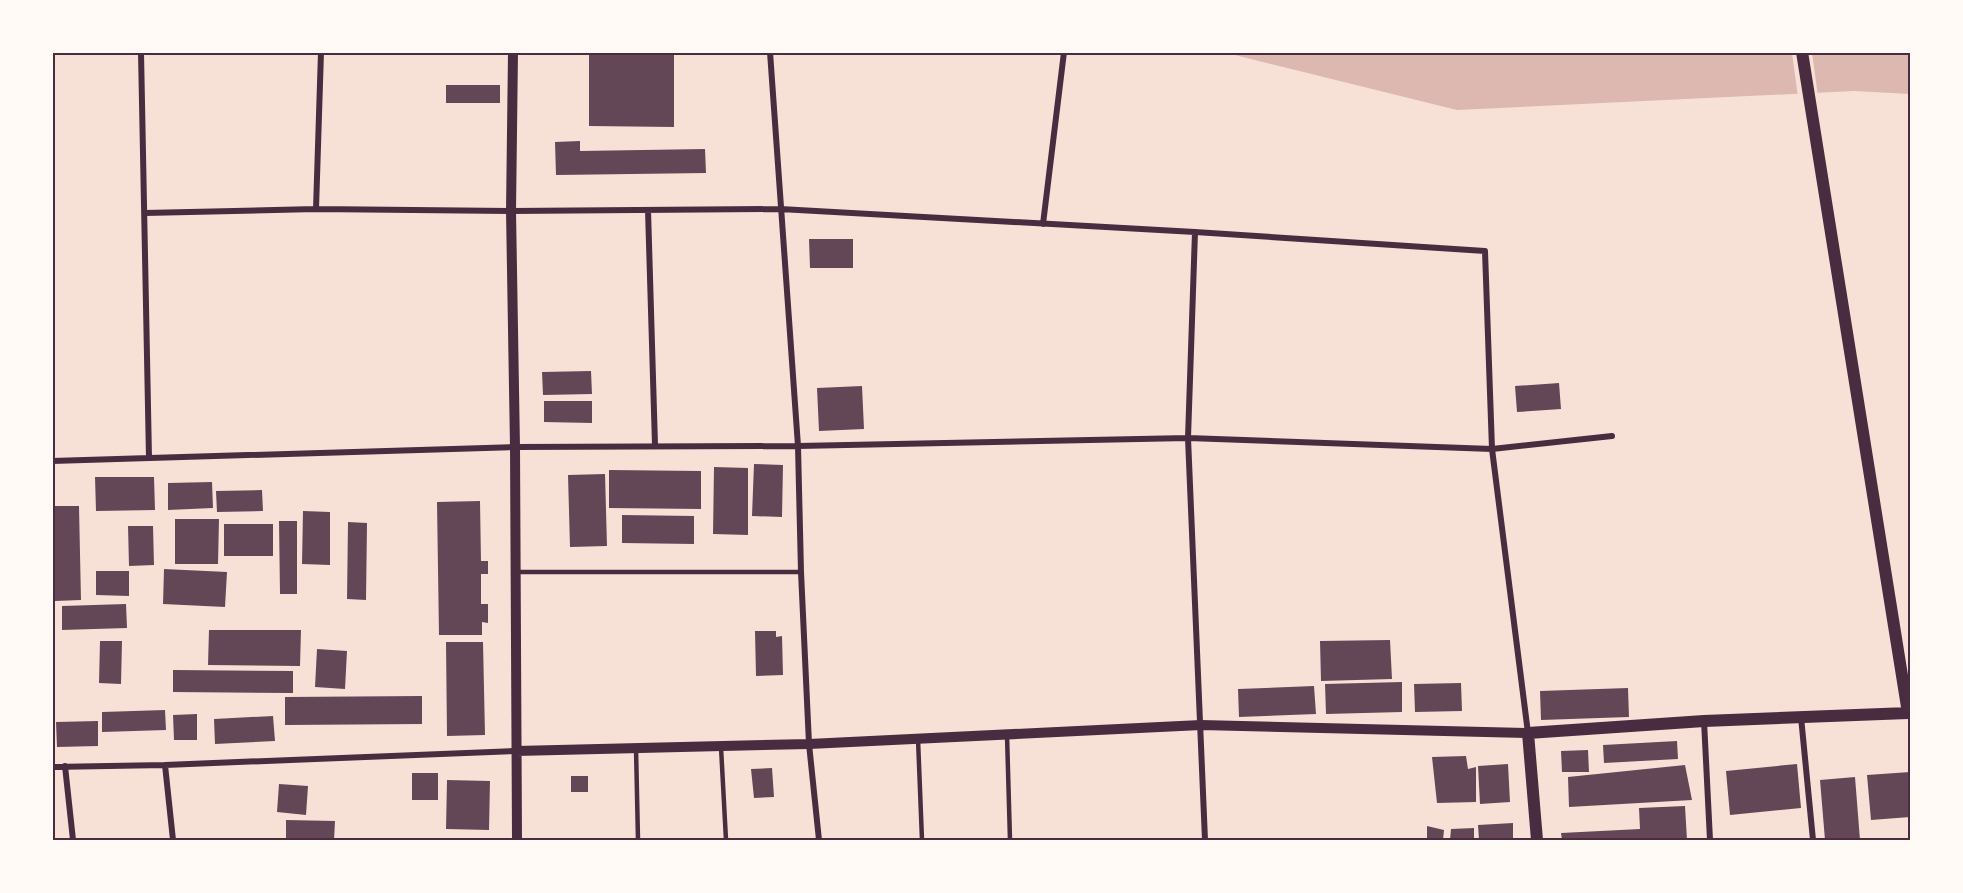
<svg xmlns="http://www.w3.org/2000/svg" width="1963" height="893" font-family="'Space Grotesk',sans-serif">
	<rect width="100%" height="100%" fill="#f7e1d7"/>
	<!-- water -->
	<path fill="#dcb8b0" d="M1227,53H1910V94L1854,91L1457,110Z"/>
	<!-- pier -->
	<path fill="#f7e1d7" d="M1792,53H1812L1818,96L1798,97Z"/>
	<!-- building -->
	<path fill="#644757" d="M589,52H674V127L589,126Z
		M446,85H500V103H446Z
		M580,141V151L705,149L706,173L556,175L555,142Z
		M809,239H853V268H810Z
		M591,371L592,394L543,395L542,372Z
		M1559,383L1561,409L1517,412L1515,386Z
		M862,386L864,429L819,431L817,388Z
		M544,401H592V423L544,422Z
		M754,464L783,465L782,517L752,516Z
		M714,467L748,468V535L713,534Z
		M609,470L701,471V509L609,508Z
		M605,474L607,546L570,547L568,475Z
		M95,477H154L155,510L96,511Z
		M212,482L213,508L168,510V483Z
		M262,490L263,511L217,512L216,491Z
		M480,501L481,561H488V574H481V604H488V623L482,622V635H439L437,502Z
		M53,506H79L81,600L55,601Z
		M303,511L330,512V565L302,564Z
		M622,515L694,516V544L622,543Z
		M175,519H219L218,564H175Z
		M279,521H297V594H280Z
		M348,522L367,523L366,600L347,599Z
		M224,524H273V556H224Z
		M128,526H153L154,565L129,566Z
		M164,569L227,572L225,607L163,604Z
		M96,571H129V596L96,595Z
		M126,604L127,628L62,630V606Z
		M209,630H301L300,666L208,665Z
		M755,631H776V637L782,636L783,675L756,676Z
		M1390,640L1392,679L1321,681L1320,641Z
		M100,641H122L121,684L99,683Z
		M446,642H483L485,735L447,736Z
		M317,649L347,651L345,689L315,687Z
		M173,670L293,671V693L173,692Z
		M1402,682V712L1326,714L1325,684Z
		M1461,683L1462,711L1415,712L1414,684Z
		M1314,686L1316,714L1239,717L1238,689Z
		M1628,688L1629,717L1541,720L1540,691Z
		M422,696V724L285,725V697Z
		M165,710L166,730L102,732V712Z
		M197,714V740H174L173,715Z
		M273,716L275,741L215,744L214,719Z
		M98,721V746L57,747L56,722Z
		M1677,741L1678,759L1604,763L1603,745Z
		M1588,750L1589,772H1562L1561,751Z
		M1466,756L1468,769L1476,767V802L1437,803L1432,757Z
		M1508,764L1510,802L1480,804L1478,766Z
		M1797,764L1801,808L1730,815L1726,771Z
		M1685,765L1692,800L1569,807L1568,777Z
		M772,768L774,797L754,798L751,769Z
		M1910,772V817L1871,820L1867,775Z
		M412,773H438V800H412Z
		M571,776H588V792H571Z
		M1855,777L1860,840H1825L1820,780Z
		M447,780L490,781L489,830L446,829Z
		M279,784L308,786L306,815L277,812Z
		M1685,806L1687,840H1562L1561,833L1640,829L1639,808Z
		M286,820L335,821L334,840H286Z
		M1513,823V840H1479L1478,825Z
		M1427,826L1444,830L1443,840H1427Z
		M1474,828V840H1450L1451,829Z"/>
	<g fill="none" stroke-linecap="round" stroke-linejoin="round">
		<!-- service -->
		<path stroke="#4a2c40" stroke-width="4.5" d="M516,572H801
			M1007,735L1010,840
			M918,739L922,840
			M721,747L726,840
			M636,748L638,840"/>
		<!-- minor -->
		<path stroke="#4a2c40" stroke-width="6" d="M141,52L149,458
			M770,52L798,446L801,572L809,744L819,840
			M316,209L321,52
			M648,210L655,445
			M145,213L316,209L511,211L780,209L1195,232L1485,251L1492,449L1528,733
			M1043,224L1064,52
			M1195,232L1188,438L1205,840
			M52,461L515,447L798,446L1188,438L1492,449L1612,436
			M1801,717L1813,840
			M1704,721L1710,840
			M165,765L173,840
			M65,766L73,840
			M52,767L165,765L516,751"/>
		<!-- tertiary -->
		<path stroke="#4a2c40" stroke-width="10" d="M513,52L511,211L515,447L517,840
			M516,751L809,744L1201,725L1528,733"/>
		<!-- secondary -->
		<path stroke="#4a2c40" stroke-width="12" d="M1537,840L1528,733L1704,721L1908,713L1802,52"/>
	</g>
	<!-- border -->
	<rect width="1963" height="893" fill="none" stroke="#fffaf5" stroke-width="108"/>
	<rect x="54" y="54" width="1855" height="785" fill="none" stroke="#4a2c40" stroke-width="2"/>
</svg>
